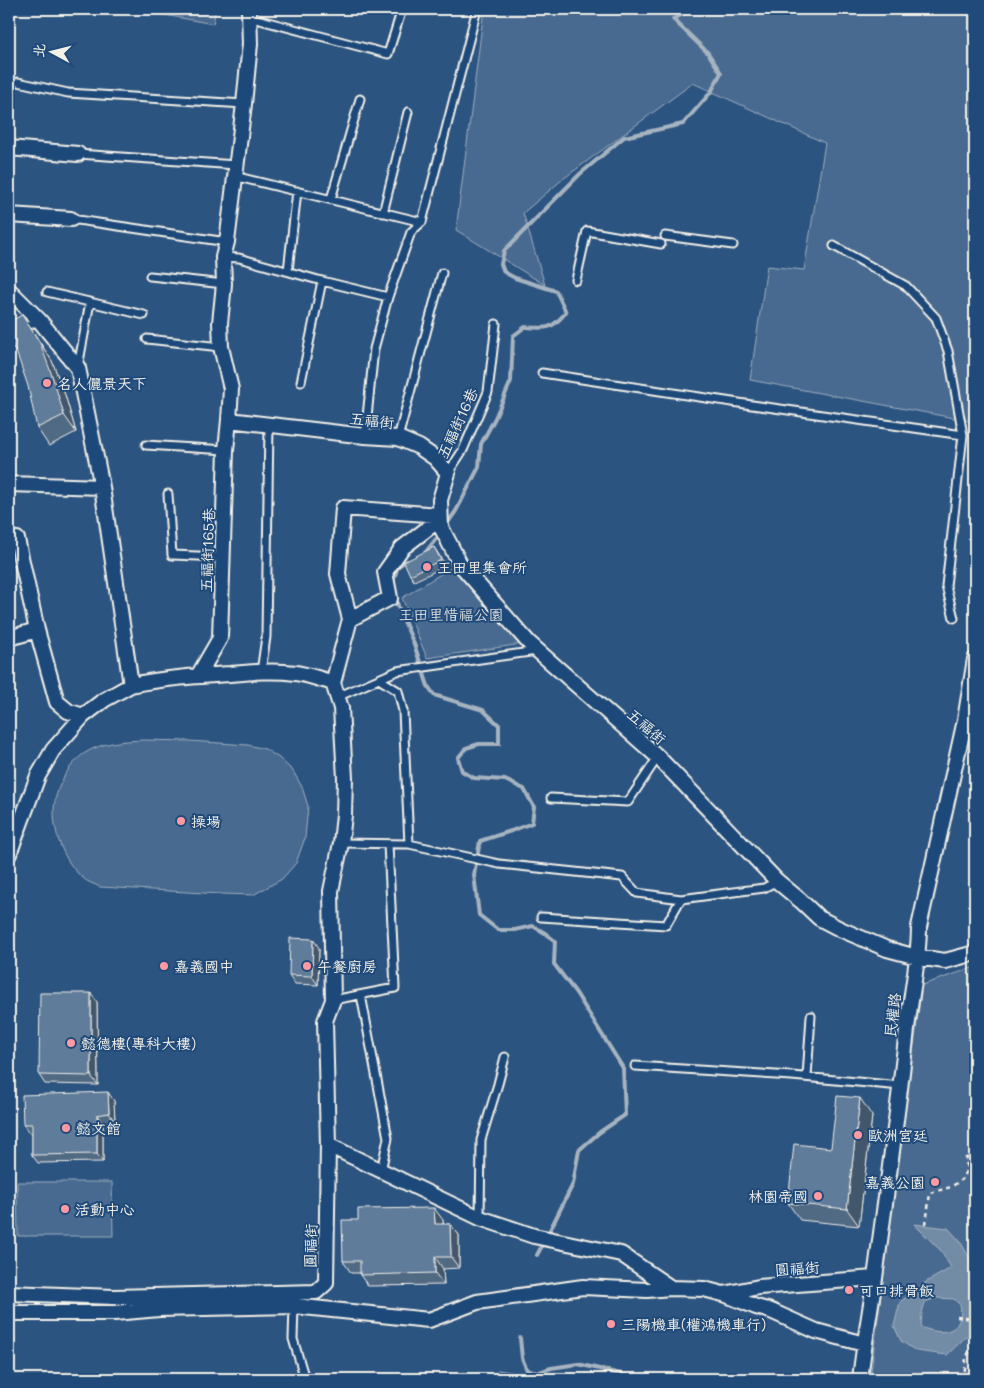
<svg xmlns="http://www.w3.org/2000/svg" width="984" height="1388" font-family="Mali,'LXGW WenKai TC',sans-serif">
	<rect width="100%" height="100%" fill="#2c5481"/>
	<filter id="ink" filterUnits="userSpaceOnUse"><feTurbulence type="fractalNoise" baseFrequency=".02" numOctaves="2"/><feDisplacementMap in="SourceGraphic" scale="10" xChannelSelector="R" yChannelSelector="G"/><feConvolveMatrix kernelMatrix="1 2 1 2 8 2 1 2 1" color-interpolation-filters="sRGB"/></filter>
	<g filter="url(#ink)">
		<!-- green -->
		<path fill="#496b90" stroke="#9eaebc" d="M133,9H216L213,24Z
			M484,9H975V342L970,421L750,380L767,266L804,270L825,143L693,83L563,179L523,213L545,285L456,230Z
			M460,564L529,643L427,658L402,598L447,570Z
			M144,740L190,741L248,745L265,749L279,758L293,771L302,787L308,806L305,838L296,863L282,879L253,895L221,894L100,887C94,884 87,882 83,878C64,863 53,832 54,809C55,789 68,764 85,753C102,742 124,741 144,740Z
			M975,967V1379H870L922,985Z
			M17,1182H112L113,1236H18Z
			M498,1370L555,1379H500Z"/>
		<!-- water -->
		<path fill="#738ca6" stroke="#a7b4c0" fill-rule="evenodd" d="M914,1224L948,1228L960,1241L970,1259L975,1289V1328L947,1355L916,1351L901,1341L894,1326L900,1302L926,1282L951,1268L942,1252ZM936,1298L954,1299L960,1305C961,1309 961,1314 960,1318C955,1336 935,1333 921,1327L922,1313L925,1302Z"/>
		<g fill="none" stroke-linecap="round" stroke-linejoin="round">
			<!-- stream -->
			<path stroke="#a7b4c0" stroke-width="4" d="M449,521L456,511L479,467L481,444L495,418L511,381L513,336L525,327C546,329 552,330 566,312L556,291L515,278L504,272L501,264L504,251L580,174L624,137L683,124L711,92L721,73L708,53L673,19L693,9
				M425,553L436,539
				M392,585L398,566L407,561
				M395,596L400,612L414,644L428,686L434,695L483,710L499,725V744H479L466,748L458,758L462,771L474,778L505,780L524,789L534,807L532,823L511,831L480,841L474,875L479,915L498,930H515L533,926L545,933L555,941L554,964L576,993L623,1068L625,1115L600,1132L579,1150L573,1184L547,1236
				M537,1255L544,1242
				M520,1338L522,1358L527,1370L537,1373L551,1368L578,1364L625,1375L633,1379
				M892,1379L929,1374L975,1376"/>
			<defs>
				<path id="lane" d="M249,17L388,54L402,9
					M18,82L68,93L244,104
					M78,154L236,165
					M234,176L422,222
					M331,199L360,99
					M383,213L408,112
					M71,219L227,242
					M665,236L733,245
					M834,246L906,286L936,318L948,351L963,435L946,586L954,618
					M223,257L239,258L322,281L388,297
					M288,271L297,191
					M150,276L224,284
					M576,280L587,231L661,244
					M47,292L144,315
					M9,336L39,320
					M147,339L221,347
					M78,367L90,302
					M542,373L752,405L963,435
					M301,382L322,281
					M365,436L374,349L388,297L411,232L422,222L477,9
					M398,438L442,273
					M146,445L226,450
					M448,473L463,450L488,392L496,324
					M168,494L172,555L223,557
					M261,672L266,637L269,425
					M379,679L398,691L403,711L409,844
					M337,697L397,671L537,651
					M551,798L628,802L658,757
					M341,843L409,844L499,864L622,877L637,893L681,899
					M541,917L666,925L681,899L764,888L777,881
					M361,995L388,1138L381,1171
					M333,1000L395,988L388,844
					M635,1066L792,1076L901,1086
					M807,1077L811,1016
					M480,1218L481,1140L498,1084L505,1057
					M294,1306L293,1339L305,1379"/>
				<path id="street" d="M249,9L250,44L244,104L227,242L223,257L224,284L220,323L221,347L231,389L229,420L365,436L398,438L419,447L435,458L448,473L440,500L441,527L460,564L529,643L658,757L777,881L801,901L819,918L840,929L887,949L917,957L945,961L975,953
					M9,148L78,154
					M9,215L71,219
					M9,290L39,320L78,368L102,487L131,685C164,678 197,676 230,674C252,672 274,670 296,673C309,675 320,679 333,683L341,708L345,778L344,815L341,843L331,891L333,1000L325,1021L328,1145
					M9,484L102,487
					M9,541L17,539L37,630L57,702L68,711L83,716
					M350,619L338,574L343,508L440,515
					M9,638L37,630
					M198,676L220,638L226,450L229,420
					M333,683L350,619L390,598L385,572L402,548L440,519
					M9,854L38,776L53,750L83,716L104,700L131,685
					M9,1293L114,1297L316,1292L326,1283L328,1145L480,1218L534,1236L621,1254L671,1288
					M724,1294L756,1307L771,1311L816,1331L864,1344
					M9,1313H114L159,1309L294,1306L429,1320L477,1302L583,1287L647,1290L671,1288L704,1289L723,1294L759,1287L874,1278
					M860,1379C864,1345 870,1311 875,1278C886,1195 898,1112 907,1029C911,995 919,960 919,927L965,720L975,659"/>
			</defs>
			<!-- lane casing -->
			<use href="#lane" stroke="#f4f1e8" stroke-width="11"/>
			<!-- street casing -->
			<use href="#street" stroke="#f4f1e8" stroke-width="18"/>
			<!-- path -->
			<path stroke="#f4f1e8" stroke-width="2.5" stroke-dasharray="4 4" stroke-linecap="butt" d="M975,1154L972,1157L966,1158L965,1163L975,1171
				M926,1224L930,1193L951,1187L964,1178L968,1165
				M957,1317L975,1319
				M964,1379L966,1358L975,1341"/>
			<!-- lane -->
			<use href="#lane" stroke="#1f4a7a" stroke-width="7"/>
			<!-- street -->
			<use href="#street" stroke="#1f4a7a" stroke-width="14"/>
		</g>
		<!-- wall -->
		<path fill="#516a84" stroke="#f4f1e8" d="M34,333L52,361L65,395L76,432L49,446L37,428Z
			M434,547L446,566L414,581L410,575Z
			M319,948L318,985L295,984L289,975Z
			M97,1002L98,1085L45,1084L39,1075Z
			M114,1101L115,1122L103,1124V1162L38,1163L32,1155V1133H29L23,1124Z
			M872,1116L859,1226L800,1220L788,1203L831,1148Z
			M358,1220H443V1224H450L459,1235V1268L443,1269L444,1285L368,1286L360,1275V1273H351L343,1261Z"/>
		<!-- shaded-wall -->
		<path fill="#42566c" stroke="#f4f1e8" d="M22,315L52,361L65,395L76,432L64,415Z
			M313,939L319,948L318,985L312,976Z
			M91,993L97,1002L98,1085L91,1076Z
			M108,1092L114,1101L115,1122L109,1113Z
			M860,1098L872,1116L859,1226L847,1209Z
			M97,1115L103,1124V1162L97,1154Z
			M434,1208L443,1220V1236L435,1224Z
			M450,1224L459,1235V1268L451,1257Z
			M435,1257L443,1269L444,1285L435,1273Z"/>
		<!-- building -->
		<path fill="#5e7b9a" stroke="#f4f1e8" d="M22,315L40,343L53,378L64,415L37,428L28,386L17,354L9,341V322Z
			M434,547L441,560L410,575L404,562Z
			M290,938L313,939L312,976L289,975Z
			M40,993H91V1076L39,1075Z
			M108,1092L109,1113L97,1115V1154L32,1155V1124H23L22,1095Z
			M837,1096L860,1098L847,1209L788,1203L794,1144L831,1148Z
			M434,1208L435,1224H450L451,1257H435V1273L360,1275V1261H343L342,1220H358V1209Z"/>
	</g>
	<!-- markers -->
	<g fill="#ff9aa2" stroke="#1f4a7a" stroke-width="2">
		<circle cx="47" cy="383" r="5"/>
		<circle cx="427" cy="567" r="5"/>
		<circle cx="181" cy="821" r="5"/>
		<circle cx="164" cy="966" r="5"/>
		<circle cx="307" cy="966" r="5"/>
		<circle cx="71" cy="1043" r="5"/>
		<circle cx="66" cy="1128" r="5"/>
		<circle cx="858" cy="1135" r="5"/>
		<circle cx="935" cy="1182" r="5"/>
		<circle cx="818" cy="1196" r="5"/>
		<circle cx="65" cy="1209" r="5"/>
		<circle cx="849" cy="1290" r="5"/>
		<circle cx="611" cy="1324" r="5"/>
	</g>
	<g text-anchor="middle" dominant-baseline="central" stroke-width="4" stroke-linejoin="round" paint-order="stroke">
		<!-- poi labels -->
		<g font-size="15" fill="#f4f1e8" stroke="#1f4a7a" text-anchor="start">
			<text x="57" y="383">名人儷景天下</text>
			<text x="437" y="567">王田里集會所</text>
			<text x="191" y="821">操場</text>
			<text x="174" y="966">嘉義國中</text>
			<text x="317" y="966">午餐廚房</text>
			<text x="81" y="1043">懿德樓(專科大樓)</text>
			<text x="76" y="1128">懿文館</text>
			<text x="868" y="1135">歐洲宮廷</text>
			<text x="925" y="1182" text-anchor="end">嘉義公園</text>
			<text x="808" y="1196" text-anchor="end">林園帝國</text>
			<text x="75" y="1209">活動中心</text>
			<text x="859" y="1290">可口排骨飯</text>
			<text x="621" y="1324">三陽機車(權鴻機車行)</text>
		</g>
		<!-- street labels -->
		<g font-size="15" fill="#f4f1e8" stroke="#1f4a7a">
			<text transform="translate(372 420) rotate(6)">五福街</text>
			<text transform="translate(457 423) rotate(-65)">五福街16巷</text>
			<text transform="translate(207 550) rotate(-88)">五福街165巷</text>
			<text transform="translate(647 726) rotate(41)">五福街</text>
			<text transform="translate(892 1015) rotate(-83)">民權路</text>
			<text transform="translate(310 1246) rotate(-89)">圓福街</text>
			<text transform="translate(797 1268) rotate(-4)">圓福街</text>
		</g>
		<!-- park labels -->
		<g font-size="15" fill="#dadddb" stroke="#1f4a7a">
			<text x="451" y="614">王田里惜福公園</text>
		</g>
	</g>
	<!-- margin -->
	<rect width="984" height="1388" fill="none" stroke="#1f4a7a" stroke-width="30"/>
	<rect x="15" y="15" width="954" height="1358" fill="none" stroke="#f4f1e8" stroke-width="2" filter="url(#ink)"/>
	<!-- north arrow -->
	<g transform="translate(52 52) rotate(277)" stroke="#1f4a7a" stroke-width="4" paint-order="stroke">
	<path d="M0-4L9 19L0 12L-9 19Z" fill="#f4f1e8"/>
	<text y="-8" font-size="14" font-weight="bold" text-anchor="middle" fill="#f4f1e8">北</text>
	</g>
</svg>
